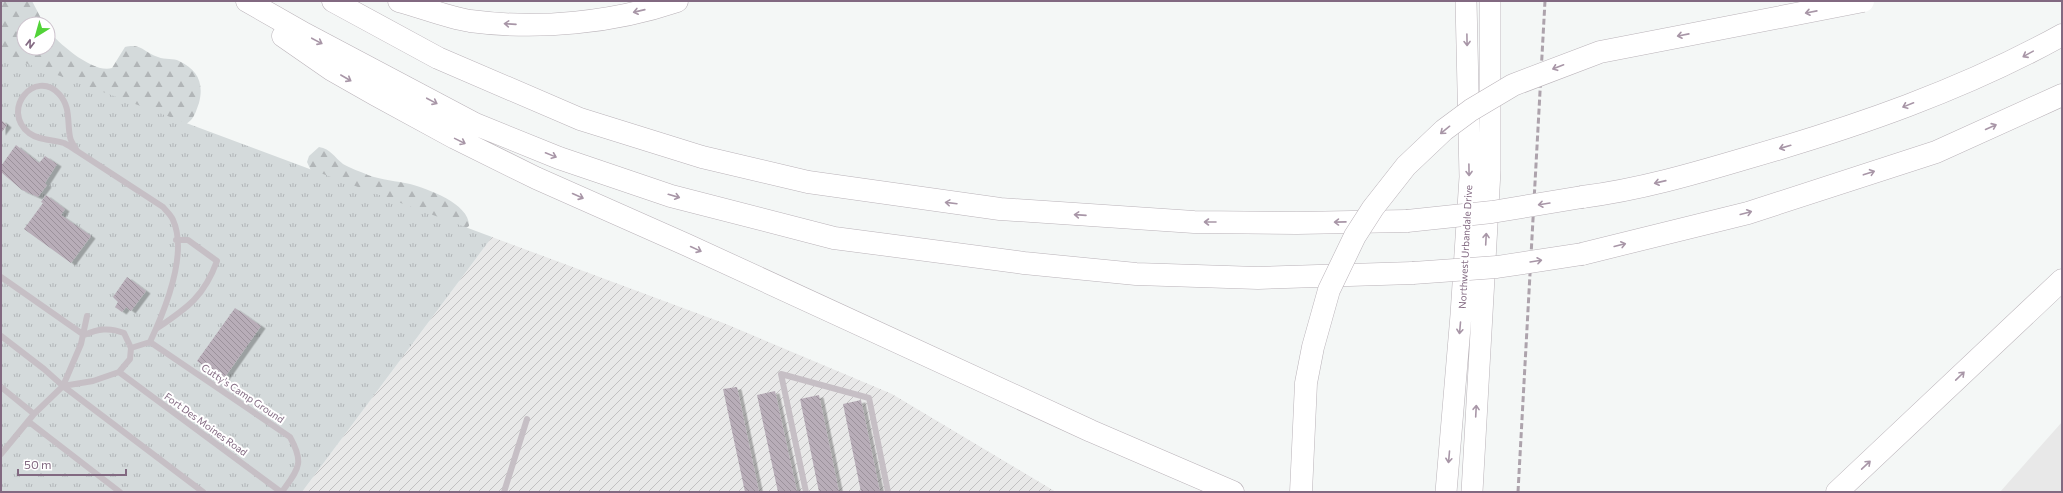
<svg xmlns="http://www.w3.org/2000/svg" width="2063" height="493" font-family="Commissioner,sans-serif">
	<defs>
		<pattern id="industrial-furrows" width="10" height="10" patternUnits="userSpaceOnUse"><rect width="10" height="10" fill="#e8e8e8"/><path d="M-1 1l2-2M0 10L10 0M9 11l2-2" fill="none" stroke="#c1c0c1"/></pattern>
		<pattern id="forest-firs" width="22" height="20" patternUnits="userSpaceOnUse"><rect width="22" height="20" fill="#d4dadb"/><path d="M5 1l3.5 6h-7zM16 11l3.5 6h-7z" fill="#b1b5b7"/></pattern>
		<pattern id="park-tufts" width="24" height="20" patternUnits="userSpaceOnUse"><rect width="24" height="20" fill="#d4dadb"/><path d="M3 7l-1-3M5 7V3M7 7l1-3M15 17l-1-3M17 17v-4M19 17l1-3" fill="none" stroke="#b1b5b7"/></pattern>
		<pattern id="building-back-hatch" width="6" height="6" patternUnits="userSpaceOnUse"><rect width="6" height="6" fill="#b8adb8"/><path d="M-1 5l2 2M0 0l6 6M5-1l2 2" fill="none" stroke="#9b919b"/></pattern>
		<filter id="shadow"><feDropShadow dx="4.5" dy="2.5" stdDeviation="0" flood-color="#0004"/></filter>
	</defs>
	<rect width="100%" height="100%" fill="#f4f7f6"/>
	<!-- built -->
	<path fill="#e8e8e8" d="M2062,422V492H2000Z"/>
	<!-- industrial -->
	<path fill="url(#industrial-furrows)" d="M492,237L726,324L892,394L1056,492H302Z"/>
	<!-- forest -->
	<path fill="url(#forest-firs)" d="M1,1H32L44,24H24V48H48V30C59,44 94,74 112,68L125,47C142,43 144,53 158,57C165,60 174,58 179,61C198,70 204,83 199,103C197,108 195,116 191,120C188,123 183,126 179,129L1,63Z
		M319,147C331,149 334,157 343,164C350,168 361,172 368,175C381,180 397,181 410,184C428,189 470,204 469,226L462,231L313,175L307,162L309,156Z"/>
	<!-- park -->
	<path fill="url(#park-tufts)" d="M1,54L492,237L302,492H1Z"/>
	<!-- building -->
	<path fill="url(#building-back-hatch)" filter="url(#shadow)" d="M1,120L7,125L1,133Z
		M16,145L39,163L45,156L57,164L45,183L47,185L38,197L22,190L1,172V166Z
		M46,195L65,209L61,215L91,236L71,263L24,229L43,203L41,202Z
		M127,277L146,291L131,311L126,307L122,312L115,307L118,302L113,297Z
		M235,308L261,326L223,380L197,361Z
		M737,387L759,492H745L723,389Z
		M775,391L797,492H778L757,395Z
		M819,395L839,492H819L800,399Z
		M861,400L880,492H861L843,404Z"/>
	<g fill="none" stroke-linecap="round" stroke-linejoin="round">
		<defs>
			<path id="trunk" d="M1446,492L1461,315L1470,177L1466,1
				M1472,492L1490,171V1"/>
			<path id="motorway" d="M247,1L305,34L475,124L559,158L671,196L834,238L1024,263L1136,274L1258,278L1413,273
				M333,1L438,58L580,119L702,157L808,182L1000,209L1194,222L1297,223L1407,221
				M399,1C422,7 446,17 470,21C538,30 612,23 677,1
				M283,36L332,70L376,95L455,138L536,178L687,245L1091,431L1233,492
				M1582,197C1638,190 1693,174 1747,158C1855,127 1963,90 2062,35
				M1582,254L1748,213L1936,152L2062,95
				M1837,492L2062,280"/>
		</defs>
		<!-- trunk casing -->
		<use href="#trunk" stroke="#b9b2b8" stroke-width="22"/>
		<!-- motorway casing -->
		<use href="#motorway" stroke="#b9b2b8" stroke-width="23"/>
		<!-- service -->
		<path stroke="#c6bfc5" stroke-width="6" d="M77,151C75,147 71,142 70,137C67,122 71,107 59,94C35,68 0,110 29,133C40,141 52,139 64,143C68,145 73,148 77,151L163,207C166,211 171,215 173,220C188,253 165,310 150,342
			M1,277L84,335C98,329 109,327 124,333L131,348L130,359L119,372L93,381L63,386L34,414L1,454
			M156,329C187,308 204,297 217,261L188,240H176
			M1,336L44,369L63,386L203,492
			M150,342L290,437C305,464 298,469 282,492
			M131,348L150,342
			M119,372L281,492
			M63,386L81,344L87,316
			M1,387L34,414
			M28,421L120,492
			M504,492L527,419
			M806,492L781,374L869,398L888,492"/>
		<!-- trunk -->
		<use href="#trunk" stroke="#fff" stroke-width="21"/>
		<!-- motorway -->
		<use href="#motorway" stroke="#fff" stroke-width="22"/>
		<!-- rail -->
		<path stroke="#ada3ac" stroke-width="3" stroke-dasharray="6 3" stroke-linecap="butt" d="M1518,492L1545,1"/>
		<defs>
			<path id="motorway-bridge" d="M1407,221L1492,212L1582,197
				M1413,273L1497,267L1582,254
				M1301,492L1306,383L1313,347L1329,290L1355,236L1373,208L1406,166L1444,130L1471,110L1513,85L1600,52L1863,1"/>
		</defs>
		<!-- motorway-bridge casing -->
		<use href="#motorway-bridge" stroke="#b9b2b8" stroke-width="23" stroke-linecap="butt"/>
		<!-- motorway-bridge -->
		<use href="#motorway-bridge" stroke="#fff" stroke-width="22"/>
	</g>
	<!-- one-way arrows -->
	<defs><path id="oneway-shaft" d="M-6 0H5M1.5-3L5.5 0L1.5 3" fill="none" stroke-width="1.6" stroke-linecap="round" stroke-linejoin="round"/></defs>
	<g stroke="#a896a7">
		<use href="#oneway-shaft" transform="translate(639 11) rotate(167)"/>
		<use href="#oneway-shaft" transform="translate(1811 12) rotate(169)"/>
		<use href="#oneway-shaft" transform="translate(510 24) rotate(-176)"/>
		<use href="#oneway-shaft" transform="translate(1683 35) rotate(169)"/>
		<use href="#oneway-shaft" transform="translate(1467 40) rotate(89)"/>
		<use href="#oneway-shaft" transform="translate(317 41) rotate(28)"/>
		<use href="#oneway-shaft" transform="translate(2028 54) rotate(151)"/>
		<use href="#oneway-shaft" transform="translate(1558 67) rotate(159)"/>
		<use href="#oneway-shaft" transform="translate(346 78) rotate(30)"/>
		<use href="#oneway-shaft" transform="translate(432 101) rotate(28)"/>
		<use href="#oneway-shaft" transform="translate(1908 105) rotate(158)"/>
		<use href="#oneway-shaft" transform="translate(1991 127) rotate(-24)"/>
		<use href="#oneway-shaft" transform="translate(1445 130) rotate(141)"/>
		<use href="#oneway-shaft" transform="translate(460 141) rotate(26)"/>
		<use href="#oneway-shaft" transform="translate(1785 147) rotate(164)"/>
		<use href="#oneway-shaft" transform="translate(551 155) rotate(22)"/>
		<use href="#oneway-shaft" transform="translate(1469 170) rotate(89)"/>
		<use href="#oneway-shaft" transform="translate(1869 173) rotate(-18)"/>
		<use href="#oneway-shaft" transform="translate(1660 182) rotate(167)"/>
		<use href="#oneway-shaft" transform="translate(578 196) rotate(24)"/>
		<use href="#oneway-shaft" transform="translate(674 196) rotate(16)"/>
		<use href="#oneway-shaft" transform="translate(951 203) rotate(-173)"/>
		<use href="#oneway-shaft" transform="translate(1544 204) rotate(171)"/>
		<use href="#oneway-shaft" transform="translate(1746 213) rotate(-15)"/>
		<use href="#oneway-shaft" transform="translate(1080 215) rotate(-176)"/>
		<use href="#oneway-shaft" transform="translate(1210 222) rotate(-180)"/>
		<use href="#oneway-shaft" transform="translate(1340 222) rotate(179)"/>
		<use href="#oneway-shaft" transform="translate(1486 239) rotate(-87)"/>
		<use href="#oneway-shaft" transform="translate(1620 245) rotate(-14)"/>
		<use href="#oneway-shaft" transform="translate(696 249) rotate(25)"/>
		<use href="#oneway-shaft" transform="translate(1536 261) rotate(-9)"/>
		<use href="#oneway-shaft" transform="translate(1460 328) rotate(95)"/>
		<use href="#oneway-shaft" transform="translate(1960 376) rotate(-44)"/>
		<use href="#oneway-shaft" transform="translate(1476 411) rotate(-87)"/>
		<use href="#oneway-shaft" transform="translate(1449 457) rotate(95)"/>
		<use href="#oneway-shaft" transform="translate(1866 465) rotate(-43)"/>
	</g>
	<g text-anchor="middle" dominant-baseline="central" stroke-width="4" stroke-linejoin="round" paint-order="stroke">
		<!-- street labels -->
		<g font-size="10" fill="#826981" stroke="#fff">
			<text transform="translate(1465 247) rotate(-87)">Northwest Urbandale Drive</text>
			<text transform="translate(243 393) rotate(34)">Cutty's Camp Ground</text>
			<text transform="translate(206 424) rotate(36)">Fort Des Moines Road</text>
		</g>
	</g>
	<!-- border -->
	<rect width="2063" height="493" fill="none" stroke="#826981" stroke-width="4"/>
	<!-- north arrow -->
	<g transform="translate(36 36) rotate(217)"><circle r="19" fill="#ffffff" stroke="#cdc3cd"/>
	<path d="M0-3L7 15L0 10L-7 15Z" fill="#52d338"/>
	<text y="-6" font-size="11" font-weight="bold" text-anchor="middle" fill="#826981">N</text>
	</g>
	<!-- scale -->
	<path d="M18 469v6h108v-6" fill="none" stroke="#826981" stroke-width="2"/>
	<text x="24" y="469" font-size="12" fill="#826981" stroke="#ffffff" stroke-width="3" paint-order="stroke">50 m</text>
</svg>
